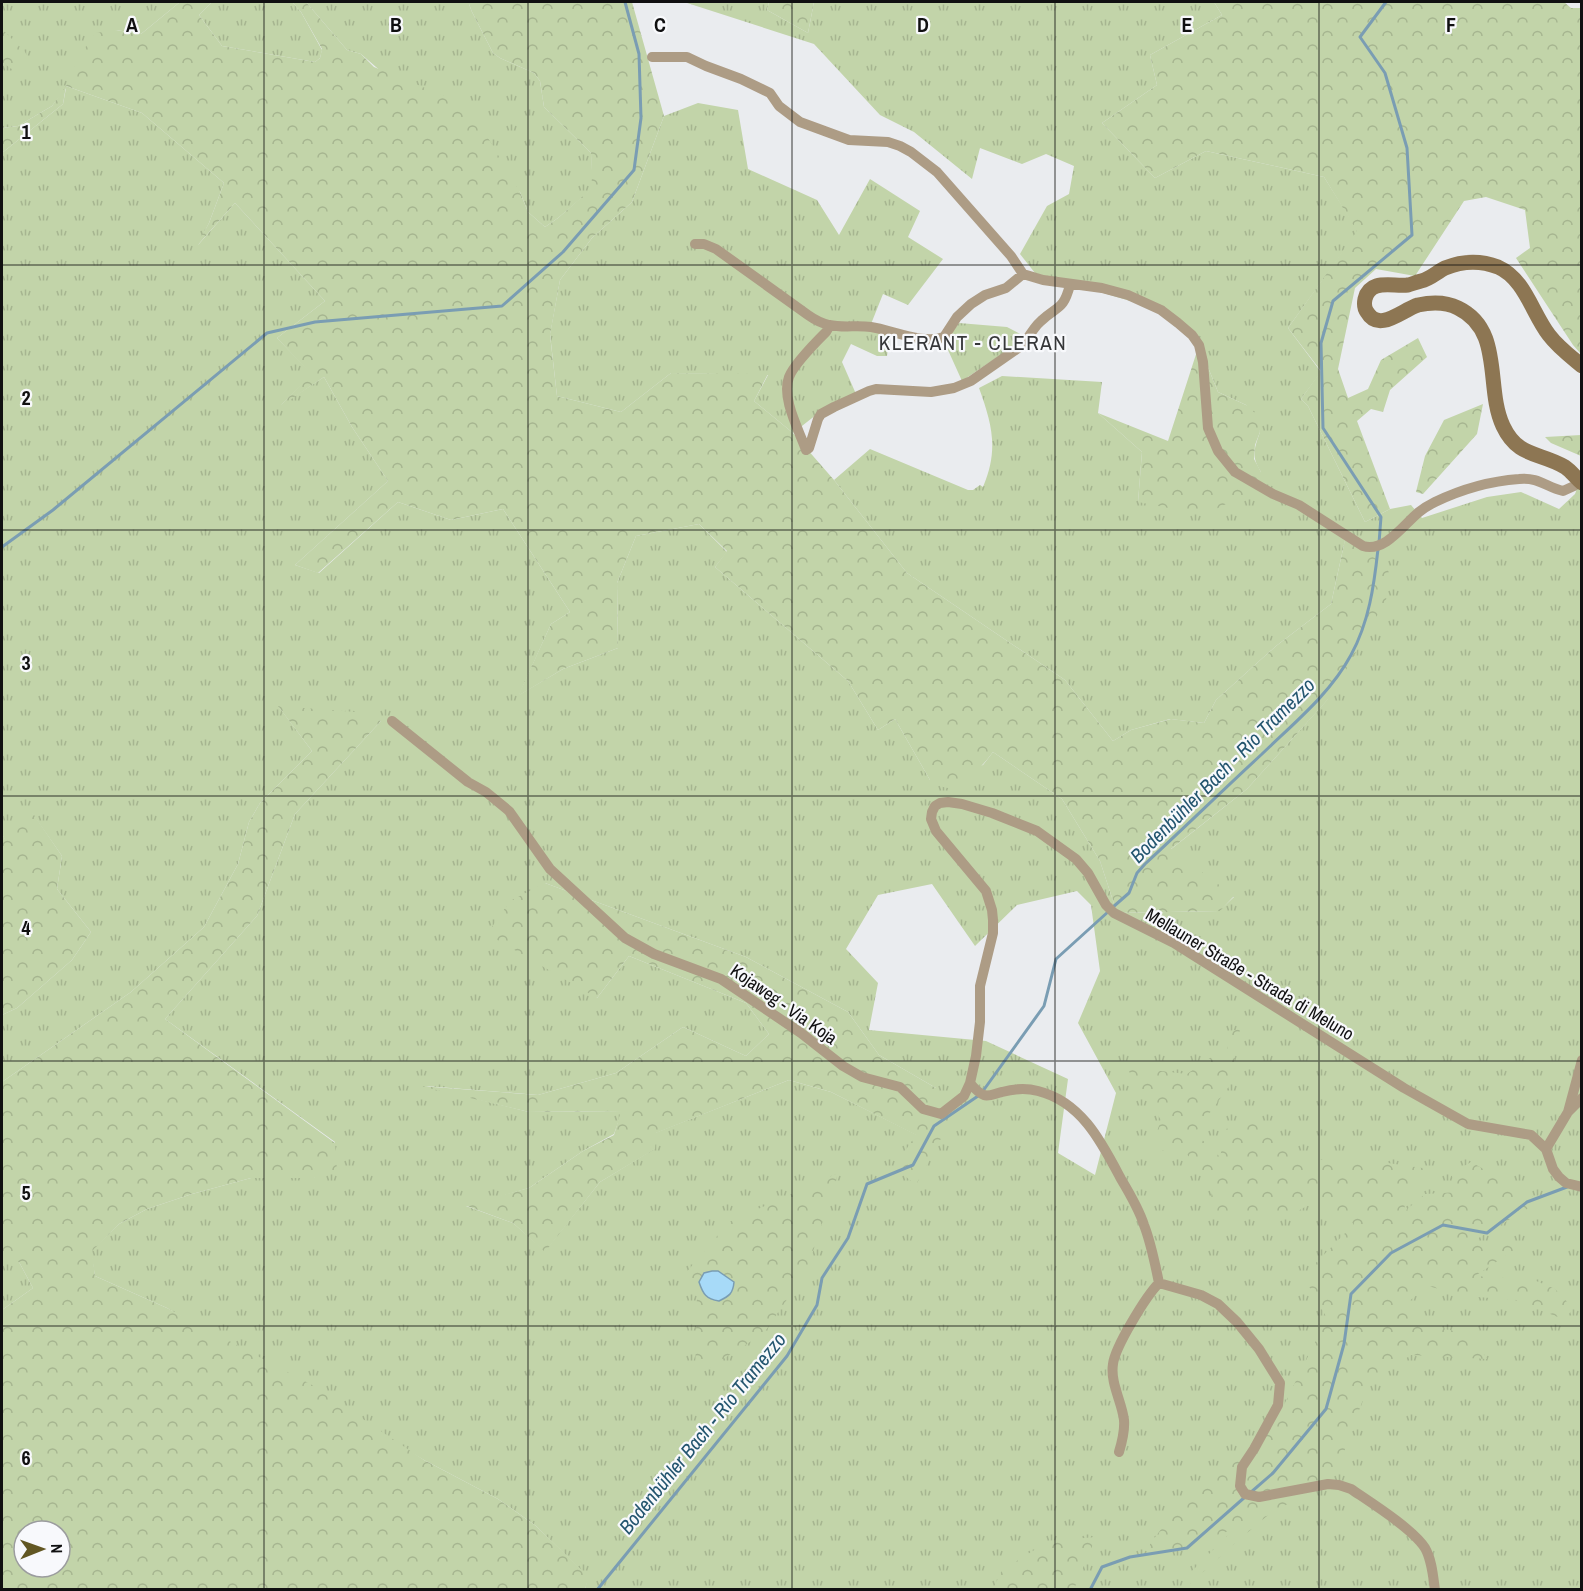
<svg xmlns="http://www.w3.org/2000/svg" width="1583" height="1591" font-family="'Archivo Narrow',sans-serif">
	<defs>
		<pattern id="grass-tufts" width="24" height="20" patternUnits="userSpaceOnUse" patternTransform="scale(1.5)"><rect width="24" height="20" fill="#c2d4a9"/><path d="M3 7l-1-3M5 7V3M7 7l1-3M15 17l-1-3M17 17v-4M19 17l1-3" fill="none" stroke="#a6b590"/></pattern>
		<pattern id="forest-crowns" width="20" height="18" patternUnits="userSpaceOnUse" patternTransform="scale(1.5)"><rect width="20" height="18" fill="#c2d4a9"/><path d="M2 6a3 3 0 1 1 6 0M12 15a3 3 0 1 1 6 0" fill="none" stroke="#a6b590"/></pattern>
	</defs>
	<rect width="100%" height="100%" fill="#eaecef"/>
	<!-- grass -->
	<path fill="url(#grass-tufts)" fill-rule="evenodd" d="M2,2H180L141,34L116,30L66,86L142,113L224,183L209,223L198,245L235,203L325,301L277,338L312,374L281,405L324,377L352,427L388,481L295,565L319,573L398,502L451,520L503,509L570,612L551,624L519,695L563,669L618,648L617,583L636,536L699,524L727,552L715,567L848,681L878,730L895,719L930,780L983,765L993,752L1062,799L1100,861L1117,913L1219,911L1234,897L1170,850L1247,789L1328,699L1345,540L1331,604L1276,646L1216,700L1204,723L1170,719L1131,730L1113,741L1065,680L907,573L834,480L870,449L968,490H973L980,485L983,487C999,450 992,424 979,388L1002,376L1102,382L1098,413L1142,452L1138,502L1261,472C1251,457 1254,449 1260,432L1246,405L1218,392L1199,345L1161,310L1035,273L1020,254L1047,206L1069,194L1074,166L1046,154L1022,164L980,148L972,179L914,132L880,115L814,44L684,2H769L767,10L808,33L814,2H1214L1222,15L1150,55L1157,85L1102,123L1155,178L1206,151L1324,177L1358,231L1288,328L1321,372L1301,399L1308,406L1365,522L1390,509L1411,505L1422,518L1487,497L1521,492L1559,509L1575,494L1581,478V1589H585L588,1577L536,1526L498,1499L424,1460L167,1308L95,1276L91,1251L119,1224L147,1209L192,1194L251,1178H314L335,1142L165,1019L257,916L295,814L381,721L279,707L312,751L260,803L249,822L238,864L204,927L131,992L2,1082V1015L17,1008L72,960L91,932L57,889L62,856L32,813L5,840L2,834V153L63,104L66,88L52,106L18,126L2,128ZM545,883L746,957L848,1012L879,1055L936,1088L916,1184L917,1135L831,1092L789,1080L655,1133L654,1149L600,1182L545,1251L513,1223L466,1206L529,1188L583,1151L614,1134L622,1111L529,1112L425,1086L538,1095L616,1073L683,1027L746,1056L769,1034L746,1003L629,956L597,998ZM932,884L975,946L1017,905L1077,891L1091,905L1100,971L1078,1023L1116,1093L1095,1175L1058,1153L1068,1079L986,1041L869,1030L878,983L846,949L878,895Z
		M212,2H292L301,12L322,50L320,58L315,62L222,46L199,15Z
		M306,2H469V4L472,12L493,53L500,58L534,73L540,81L544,107L591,153L593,188L558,218L545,227L528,212L520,192L361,54L347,50Z
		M698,103L738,110L748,169L817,200L839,235L870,179L920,211L908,237L943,259L908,305L883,294L869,329L890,334L887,356H877L851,344L842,362L856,394L821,411L793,433L754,401L768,375L671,373L621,412L557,396L550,334L560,280L592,238L632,202L664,116Z
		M959,323L1007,327L1024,336L1018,343L962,381L948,350L946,340Z
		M2,1262H19L33,1288L2,1310Z"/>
	<!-- forest -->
	<path fill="url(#forest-crowns)" fill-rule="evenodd" d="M180,2H212L199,15L222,46L315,62L320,58L322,49L301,12L292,2H306L347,50L361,54L374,67L469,106L520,192L528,212L545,227L558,218L592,188L591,153L544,107L540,81L534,73L500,58L493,53L472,12L469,4V2H632L664,116L632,202L592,238L560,280L550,335L557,396L621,412L671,373L768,374L754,401L793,433L834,480L907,573L1065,680L1113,741L1131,730L1171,719L1204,723L1216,700L1276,646L1331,604L1345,540L1388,566L1389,578L1386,600L1331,696L1247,789L1171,849L1234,896L1220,911L1117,913L1100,861L1062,799L993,752C985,763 962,789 948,788C941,787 936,784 930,780L895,719L878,730L848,681L715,567L727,551L699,524L636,536L617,583L618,648L563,669L518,696L551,624L570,612L503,509L451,520L398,502L318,573L295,565L388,481L352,427L324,377L278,408L311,374L277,338L325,301L235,203L196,247L209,223L224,183L142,113L66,86L63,104L2,153V128L18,126L52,106L66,86L78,57L96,33L116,30L141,34Z
		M769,2H814L808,33L767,10Z
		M1214,2H1564L1571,8H1581V354L1573,345L1516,258L1530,248L1525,210L1486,197L1464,201L1415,276L1376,269L1355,288L1338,369L1348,398L1368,389L1381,360L1418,338L1427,357L1390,390L1383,412L1371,409L1357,421L1390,509L1365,522L1308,406L1301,399L1321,371L1288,328L1357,231L1324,177L1206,151L1155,178L1102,123L1157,85L1150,55L1222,15Z
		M2,29L25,52L31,63L13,70L2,62Z
		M1199,345L1218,392L1246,405L1256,414L1260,432L1255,445L1254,459L1261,472L1254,490L1204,515L1138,502L1142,452L1098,413L1168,441Z
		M1483,404L1477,434L1423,494L1416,492L1425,456L1444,420Z
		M1581,435V456L1551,443L1545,437Z
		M278,706L356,712L381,721L295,814L257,916L165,1019L335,1143L337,1171L314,1178H251L192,1194L147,1209L119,1224L92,1251L95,1276L167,1308L312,1385L424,1460L498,1499L536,1526L589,1577L585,1589H2V1310L33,1288L19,1262H2V1082L131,992L204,927L238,864L249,822L260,803L312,751ZM24,1531H60V1567H24Z
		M32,812L62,856L57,889L91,932L72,960L17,1008L2,1015V834L5,839Z
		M545,883L746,957L848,1012L879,1055L936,1088L945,1131L916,1185L894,1167L916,1135L831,1092L789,1080L656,1133L655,1149L600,1182L545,1252L513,1223L464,1205L529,1188L583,1151L614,1135L621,1111L529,1112L420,1086L538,1095L616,1073L683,1027L746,1056L769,1034L746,1003L629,956L597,998L487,934L510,901Z
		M1240,1029L1230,1085L1195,1133L1220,1157L1226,1129L1254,1120L1299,1161L1354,1158L1429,1169L1404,1197L1405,1211L1425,1194L1459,1192L1451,1174L1471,1162L1540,1201L1472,1242L1522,1245L1475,1276L1534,1280L1555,1289L1573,1308L1565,1320L1516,1300L1465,1296L1428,1286L1403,1306L1439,1328L1470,1334L1487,1359L1411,1355L1369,1383L1344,1452L1320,1489L1273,1511L1234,1544L1190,1584L1185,1578L1234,1529L1150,1560V1544L1171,1516L1215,1477L1279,1415L1327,1318L1303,1276L1354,1224L1317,1200L1298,1211L1209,1212L1214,1177L1200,1172L1181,1146L1149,1154L1161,1120L1126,1067L1187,1074L1217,1053L1227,1050L1231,1031Z
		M838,1173L807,1270L764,1333L695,1377L697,1293L679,1281L729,1222Z
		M1096,1537L1074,1589H993L1002,1570L1049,1541Z"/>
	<!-- water -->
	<path fill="#a7daf8" stroke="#7a9db3" stroke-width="1.5" d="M712,1271H718L734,1282C733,1294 729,1296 719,1301C706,1299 703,1294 699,1282L704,1273Z"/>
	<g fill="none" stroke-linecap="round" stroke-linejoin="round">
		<!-- stream -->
		<path stroke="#7a9db3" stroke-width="3" d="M1379,543L1381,517L1323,428L1321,343L1333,301L1412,235L1407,148L1385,73L1360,37L1386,2
			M2,547L53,510L267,333L315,322L502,306L563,252L634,170L641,118L639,54L625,2
			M1113,907L1129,893L1137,873L1145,864C1185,827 1223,790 1262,754C1294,723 1330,694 1351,655C1369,622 1374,586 1378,549
			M983,1091L1044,1006L1056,959L1109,911
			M1250,1493L1273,1473L1326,1409L1344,1344L1351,1294L1391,1253L1443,1225L1487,1233L1527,1202L1567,1187
			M597,1590L787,1356L817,1305L822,1278L848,1238L867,1184L913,1165L934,1126L978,1096
			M1090,1590L1102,1567L1130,1557L1187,1548L1245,1497"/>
		<!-- street -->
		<path stroke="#ad9c85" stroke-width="10" d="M652,57H687L706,66L741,79L770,93L779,106L800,122L849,140L888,142L900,146L911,152L937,172L1011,256L1023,274L1043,280L1102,288L1128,295L1161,310L1178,323L1192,335L1199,345L1203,362L1208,428L1218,451L1235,472L1273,494L1299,505L1363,546C1385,553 1404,524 1419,512C1424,508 1429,505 1435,502C1460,490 1491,481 1519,479C1539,477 1546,487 1563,491L1574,486L1579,480
			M695,244H704L716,249L808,315C815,320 821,323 829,325C843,328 857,325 871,327C892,330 924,345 944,337L957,317L971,304L985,295L1006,288L1023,274
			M806,450L809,448L818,419L821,414L834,407L869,391L876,389L931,392L954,388L971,381L1024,344C1029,336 1034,327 1041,321C1058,305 1063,311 1070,285
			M806,450C799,430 781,398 789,377C794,364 816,342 826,332L830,325
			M392,721L468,782L486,792L509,811L550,869L625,938L654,954L721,979L801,1033L843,1066L862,1077L900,1087L923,1109L941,1114L964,1096L970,1083L976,1056L980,1022V986L993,933V920L992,910L986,891L936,831L931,819L932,812L935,806L940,803L948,802L962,804L992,813L1037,831L1076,859L1088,873L1106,905L1114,913L1174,943L1404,1088L1468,1124L1531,1135L1546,1149L1553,1169L1559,1177L1566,1183L1582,1187
			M970,1083C974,1088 978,1093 984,1095C989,1097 996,1093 1002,1092C1013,1089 1027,1088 1038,1091C1082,1102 1102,1143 1121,1179C1130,1194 1139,1209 1144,1225C1151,1243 1155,1263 1159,1283L1201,1295L1218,1304L1237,1322L1259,1349L1280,1383L1278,1405L1254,1449L1242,1467L1240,1486L1245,1494L1259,1497L1328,1484L1339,1485L1351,1489C1370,1502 1413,1529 1425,1548C1432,1560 1433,1576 1435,1590
			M1568,1112L1582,1098
			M1546,1149L1568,1112L1582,1060
			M1119,1452C1122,1442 1125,1431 1124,1420C1122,1402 1110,1383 1113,1364C1115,1347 1146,1296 1159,1283"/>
		<!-- secondary -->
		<path stroke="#8d7653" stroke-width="15" d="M1582,366C1570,356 1558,347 1549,335C1532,313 1525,279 1498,267C1480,260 1462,261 1445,268C1437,272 1430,279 1421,281C1417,282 1412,284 1408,285C1393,287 1370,278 1365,299C1364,304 1364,308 1367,312C1379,333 1402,310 1418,305C1432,302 1446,302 1458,308C1504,330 1485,388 1503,426C1518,458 1540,452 1565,467C1571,471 1576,478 1582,483"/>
	</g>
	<!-- grid -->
	<path fill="none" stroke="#101011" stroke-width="1.5" stroke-opacity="0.55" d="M264,2V1590M528,2V1590M792,2V1590M1055,2V1590M1319,2V1590M2,265H1582M2,530H1582M2,796H1582M2,1061H1582M2,1326H1582"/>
	<g text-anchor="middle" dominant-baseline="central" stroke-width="4.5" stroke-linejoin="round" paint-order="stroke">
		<!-- street labels -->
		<g font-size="18" fill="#101011" stroke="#f8f9fc">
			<text transform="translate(1250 974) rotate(31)">Mellauner Straße - Strada di Meluno</text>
			<text transform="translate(784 1004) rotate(35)">Kojaweg - Via Koja</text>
		</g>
		<!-- water labels -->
		<g font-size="20" font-style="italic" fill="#23556f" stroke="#f8f9fc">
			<text transform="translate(1222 770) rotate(-45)">Bodenbühler Bach - Rio Tramezzo</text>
			<text transform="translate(702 1433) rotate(-51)">Bodenbühler Bach - Rio Tramezzo</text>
		</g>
		<!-- quarter labels -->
		<g font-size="21" letter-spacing="1.5" fill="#363739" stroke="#f8f9fc">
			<text x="973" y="342">KLERANT - CLERAN</text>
		</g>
	</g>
	<g font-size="20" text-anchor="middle" font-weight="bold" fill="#101011" stroke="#f8f9fc" stroke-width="4.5" stroke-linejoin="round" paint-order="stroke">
		<text x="132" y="32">A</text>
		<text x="396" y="32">B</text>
		<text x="660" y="32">C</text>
		<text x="923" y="32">D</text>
		<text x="1187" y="32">E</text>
		<text x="1451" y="32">F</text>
		<text x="26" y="139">1</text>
		<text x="26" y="405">2</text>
		<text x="26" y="670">3</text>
		<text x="26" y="935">4</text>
		<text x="26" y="1200">5</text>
		<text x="26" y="1465">6</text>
	</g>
	<!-- border -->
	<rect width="1583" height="1591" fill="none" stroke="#101011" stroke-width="6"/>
	<!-- north arrow -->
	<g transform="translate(42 1549) rotate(89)"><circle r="28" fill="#f8f9fc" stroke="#9b9c9e" stroke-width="1.5"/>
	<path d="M0-4.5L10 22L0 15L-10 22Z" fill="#625723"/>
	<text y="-9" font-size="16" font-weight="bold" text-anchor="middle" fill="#101011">N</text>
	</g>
</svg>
